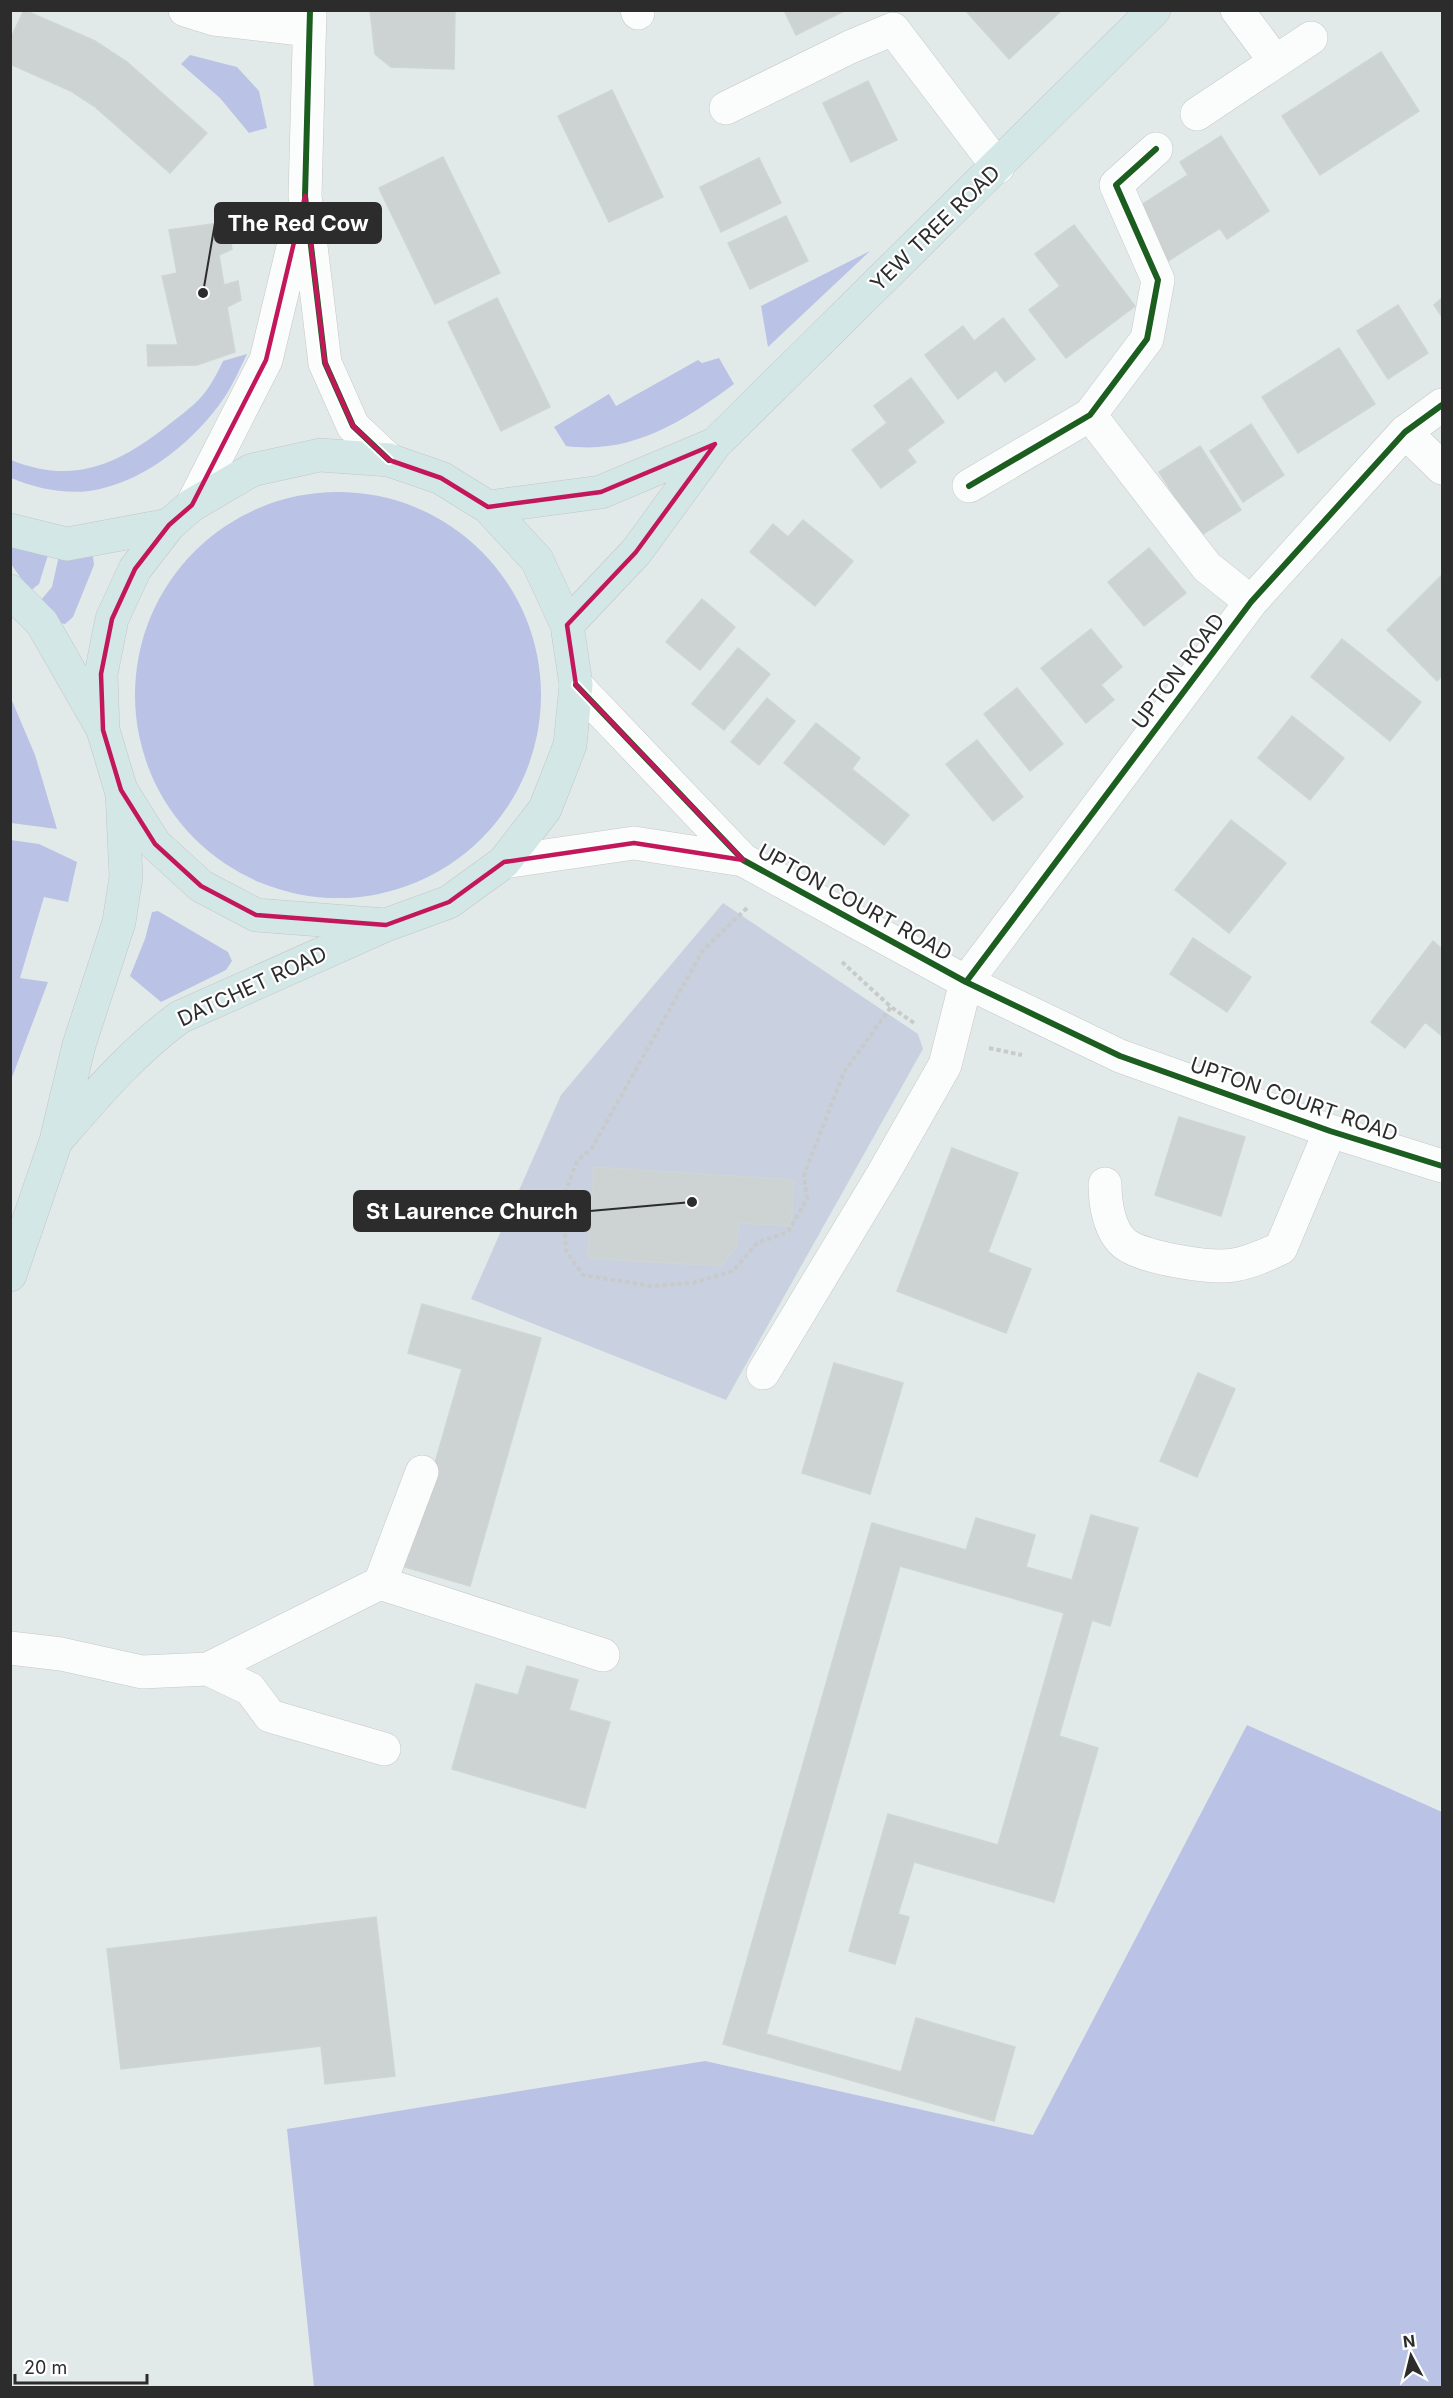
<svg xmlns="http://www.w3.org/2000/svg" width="1453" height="2398" font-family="Inter,sans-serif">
	<rect width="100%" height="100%" fill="#e2eae9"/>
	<!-- green -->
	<path fill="#bac2e6" d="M190,55L237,67L259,91L267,128L249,133L220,98L181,64Z
		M870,251L768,347L761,306Z
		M247,354C240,368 233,385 224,398C196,439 149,478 100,489C71,496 37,489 11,478V460C73,485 117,465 167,426C198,402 206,397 223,361Z
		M719,358L734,384C684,421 632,455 566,446L554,427L609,394L616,406L698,360L702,363Z
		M135 695a203 203 0 1 1 406 0a203 203 0 1 1-406 0Z
		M10,541L48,555L39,584L30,591L11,564Z
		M60,551H87L93,557L94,565L73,617L65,624L56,622L41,600L52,587Z
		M10,696L35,755L57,829L11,823Z
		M11,840L39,844L77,862L68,902L44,897L20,978L48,982L11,1080Z
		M158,911L228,952L232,961L226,970L161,1002L130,976L145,939L152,912Z
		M1247,1725L1442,1812V2387H314L287,2129L705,2061L1033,2135Z"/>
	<!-- cemetery -->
	<path fill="#c9d1e0" d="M723,903L918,1034L923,1049L726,1400L471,1299L561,1095Z"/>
	<!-- building -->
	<path fill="#cdd3d2" stroke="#ced5d4" stroke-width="1.5" d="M24,10L95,41L127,62L207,133L170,173L94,106L71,91L10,64V40Z
		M370,10H455L454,69L391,67L375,54Z
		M784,10H846L796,35Z
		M965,10H1062L1009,59Z
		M1381,52L1419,111L1320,175L1282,116Z
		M868,81L897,140L851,162L823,103Z
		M612,90L663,197L609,222L558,116Z
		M1221,136L1269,211L1227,239L1220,228L1168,261L1135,209L1188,175L1180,162Z
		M443,157L500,273L435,304L379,188Z
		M759,158L781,203L721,232L700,187Z
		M786,216L808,261L750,289L728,243Z
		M227,222L232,249L219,255L224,285L238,281L241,300L227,307L235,352L197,365L148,366L147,345H178L162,276L177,273L169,230Z
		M1074,225L1135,306L1066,358L1029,310L1060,286L1035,254Z
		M497,298L550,407L501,431L448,322Z
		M1442,298V317L1434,305Z
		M1398,305L1428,353L1388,379L1357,331Z
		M1003,318L1035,359L1005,382L996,370L958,399L925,355L963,326L974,341Z
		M1339,348L1375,404L1298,453L1262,397Z
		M911,378L944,422L907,450L916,462L881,488L852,450L887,423L874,406Z
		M1251,424L1284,475L1243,502L1210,451Z
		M1200,446L1241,510L1200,536L1159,472Z
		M803,520L853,561L815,606L750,552L773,524L788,537Z
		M1149,548L1186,593L1144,626L1108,582Z
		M1442,575V676L1437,681L1387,630Z
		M702,599L735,627L700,670L666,642Z
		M1091,629L1122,667L1101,685L1114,700L1086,723L1041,668Z
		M1342,639L1421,702L1390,741L1311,677Z
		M738,648L770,674L724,730L692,704Z
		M1017,688L1063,744L1030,771L984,714Z
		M767,698L795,721L759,765L731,742Z
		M1292,716L1344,758L1310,800L1258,758Z
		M816,723L860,758L852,769L909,815L884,845L784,763Z
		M977,740L1023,797L993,821L946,764Z
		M1231,820L1286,863L1229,933L1175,890Z
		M1193,938L1251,977L1227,1012L1170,974Z
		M1433,941L1442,949V1036L1425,1022L1405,1048L1371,1022Z
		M1179,1117L1245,1137L1221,1216L1155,1195Z
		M952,1148L1018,1173L988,1252L1031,1269L1006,1333L897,1291Z
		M594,1167L794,1180L791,1226L739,1223L737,1246L721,1266L588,1258Z
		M422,1304L541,1338L470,1586L405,1567L462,1369L408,1353Z
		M834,1363L903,1383L870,1494L802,1473Z
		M1198,1373L1235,1389L1197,1477L1160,1461Z
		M1091,1515L1138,1528L1110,1626L1092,1620L1059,1736L1098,1748L1054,1902L914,1862L898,1914L909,1917L895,1964L849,1951L888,1814L998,1845L1064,1613L900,1566L766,2034L901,2072L916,2018L1015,2047L994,2121L723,2044L872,1523L966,1550L976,1518L1035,1535L1026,1567L1072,1580Z
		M527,1666L578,1680L569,1710L610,1722L585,1808L452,1769L476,1684L518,1695Z
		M376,1917L395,2076L325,2084L321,2046L121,2069L107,1949Z"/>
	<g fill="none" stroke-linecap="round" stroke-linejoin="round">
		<defs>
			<path id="minor" d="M185,10L214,19L309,30
				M310,10L305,196L325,363L353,426L389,460
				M637,10L638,13
				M1237,10L1275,61
				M726,108L850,47L893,29L998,167
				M1197,114L1311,38
				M1090,415L1207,567L1251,602
				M1405,432L1442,468
				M969,486L1090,415L1147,339L1158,280L1116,185L1156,149
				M192,505L266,360L300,218
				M576,685L743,860L966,982L1120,1056L1330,1131L1442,1166
				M504,862L634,843L743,860
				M1105,1184C1105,1203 1109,1231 1125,1244C1143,1258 1212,1269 1234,1265C1251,1262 1266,1255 1281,1248L1330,1131
				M763,1373L883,1174L945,1065L966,982L1251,602L1405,432L1442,405
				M380,1583L603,1655
				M10,1648L61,1654L142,1672L208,1669L380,1583L422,1472
				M208,1669L250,1689L270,1716L384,1749"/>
			<path id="major" d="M488,507L601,492L715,444
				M10,530L67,544L169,525
				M10,591L42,623L101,726
				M567,625L636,552L715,444L1154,10
				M56,1141C95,1096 132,1052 180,1017L386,925L449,902L504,862L545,809L570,745L576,685L567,625L537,560L488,507L441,478L389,460L320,455L252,470L192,505L169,525L135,569L112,619L101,674L103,730L121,790L155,844L201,886L256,915L386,925
				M10,1275L56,1141L79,1045L119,922L126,877L122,793"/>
		</defs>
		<!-- minor casing -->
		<use href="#minor" stroke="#c7c7c7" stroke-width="34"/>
		<!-- major casing -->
		<use href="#major" stroke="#c2c6c5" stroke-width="34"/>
		<!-- path -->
		<path stroke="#c9caca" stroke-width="4" stroke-dasharray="4.5 3" stroke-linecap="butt" d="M747,908L703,950L592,1148L577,1161L563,1199L566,1251L583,1275L651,1286L693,1283L733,1271L757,1243L788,1232L807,1199L804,1175L844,1072L891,1007
			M842,962L891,1007L914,1023
			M989,1048L1022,1055"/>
		<!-- minor -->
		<use href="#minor" stroke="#fbfcfc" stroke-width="33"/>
		<!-- major -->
		<use href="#major" stroke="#d4e7e7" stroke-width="33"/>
		<defs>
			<path id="cycleway" d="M310,10L305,196L325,363L353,426L389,460
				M969,486L1090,415L1147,339L1158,280L1116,185L1156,149
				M576,685L743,860L966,982L1120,1056L1330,1131L1442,1166
				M966,982L1251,602L1405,432L1442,405"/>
		</defs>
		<!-- cycleway casing -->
		<use href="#cycleway" stroke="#fff" stroke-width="10"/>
		<!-- cycleway -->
		<use href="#cycleway" stroke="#1b5e20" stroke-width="6"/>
	</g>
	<!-- marked area -->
	<path fill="none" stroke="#c2185b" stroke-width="4.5" stroke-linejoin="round" d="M305,196L325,363L353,426L389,460L441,478L488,507L601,492L715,444L636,552L567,625L576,685L743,860L634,843L504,862L449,902L386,925L256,915L201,886L155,844L121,790L103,730L101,674L112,619L135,569L169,525L192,505L266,360Z"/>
	<g text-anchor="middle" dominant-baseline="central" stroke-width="4.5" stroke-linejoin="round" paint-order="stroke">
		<!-- street labels -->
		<g font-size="21" fill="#2c2c2c" stroke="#fff">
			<text transform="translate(935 228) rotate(-44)">YEW TREE ROAD</text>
			<text transform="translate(1178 671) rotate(-53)">UPTON ROAD</text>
			<text transform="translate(855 902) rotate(29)">UPTON COURT ROAD</text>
			<text transform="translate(252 986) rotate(-25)">DATCHET ROAD</text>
			<text transform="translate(1294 1099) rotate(19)">UPTON COURT ROAD</text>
		</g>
	</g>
	<!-- callouts -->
	<path fill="none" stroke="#2c2c2c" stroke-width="2" d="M203 293L215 223M692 1202L590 1211"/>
	<g fill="#2c2c2c" stroke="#fff" stroke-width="2">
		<circle cx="203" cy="293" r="6"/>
		<circle cx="692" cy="1202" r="6"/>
	</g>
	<g fill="#2c2c2c" stroke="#2c2c2c" stroke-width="2">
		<rect x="215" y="203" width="166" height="40" rx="6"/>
		<rect x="354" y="1191" width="236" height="40" rx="6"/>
	</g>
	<g font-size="22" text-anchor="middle" font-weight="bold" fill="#fff">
		<text x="298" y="231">The Red Cow</text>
		<text x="472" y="1219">St Laurence Church</text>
	</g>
	<!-- border -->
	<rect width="1453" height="2398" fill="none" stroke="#2c2c2c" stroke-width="24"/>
	<!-- north arrow -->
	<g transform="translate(1411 2356) rotate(353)" stroke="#ffffff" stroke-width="4.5" paint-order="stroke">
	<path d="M0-4.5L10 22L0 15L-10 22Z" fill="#2c2c2c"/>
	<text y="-9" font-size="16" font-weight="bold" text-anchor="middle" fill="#2c2c2c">N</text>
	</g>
	<!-- scale -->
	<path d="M15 2374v9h132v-9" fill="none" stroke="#2c2c2c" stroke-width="3"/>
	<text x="24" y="2374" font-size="18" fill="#2c2c2c" stroke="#ffffff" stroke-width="4.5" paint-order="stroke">20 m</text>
</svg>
